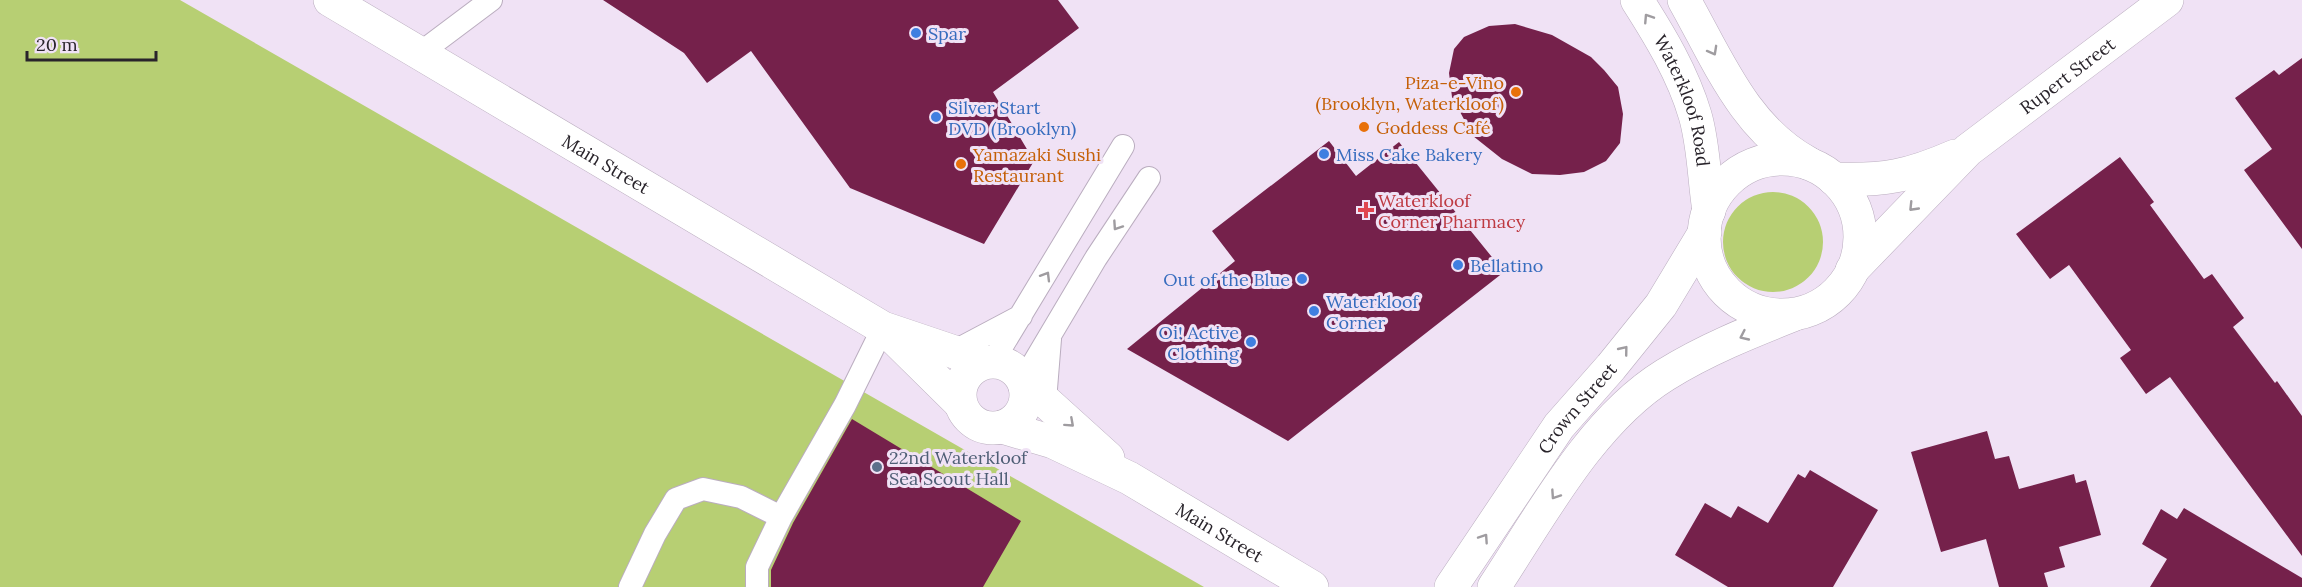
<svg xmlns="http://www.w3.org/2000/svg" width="2302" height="587" font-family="Lora,serif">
	<rect width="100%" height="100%" fill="#f0e2f5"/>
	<!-- green -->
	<path fill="#b7cf73" d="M0,0H180L1204,587H0Z
		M1723 242a50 50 0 1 1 100 0a50 50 0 1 1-100 0Z"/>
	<!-- building -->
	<path fill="#75214b" d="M603,0H1058L1079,28L993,92L1034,161L984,244L850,188L751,51L707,83L684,53Z
		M1515,24L1552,35L1591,57L1604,70L1618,87L1623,114L1620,143L1606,161L1584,172L1560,175L1532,174L1502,159L1473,136L1452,97L1449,73L1454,49L1464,37L1489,26Z
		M2302,58V249L2244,170L2272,149L2235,98L2274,70L2279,75Z
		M1329,141L1356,176L1399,142L1504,272L1288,441L1127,349L1235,261L1212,231Z
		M2120,157L2154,202L2150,205L2204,279L2212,274L2244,318L2233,327L2275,383L2277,381L2302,416V556L2170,377L2146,394L2120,358L2131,350L2069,265L2050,279L2016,234Z
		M852,419L1021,521L983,587H771V570L793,523Z
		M1987,431L1995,459L2009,456L2019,489L2074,474L2076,483L2086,480L2101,535L2059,547L2065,567L2044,573L2048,587H1999L1986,539L1941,552L1911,452Z
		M1810,470L1878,510L1833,587H1728L1675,555L1705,503L1731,518L1738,506L1768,523L1798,474L1805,478Z
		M2184,508L2302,578V587H2150L2167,559L2142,544L2161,509L2177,519Z"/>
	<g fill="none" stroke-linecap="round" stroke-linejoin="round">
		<defs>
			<path id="lane" d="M419,54L491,0
				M953,352L1021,316
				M993,361L1123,146
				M1023,381L1096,258L1149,178
				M1045,401L1050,339
				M630,587L655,534L676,499L703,489L741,497L781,517L845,405L883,328
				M757,587V567L781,517"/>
			<g id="street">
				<path id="s1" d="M330,0L883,328L984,362"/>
				<path id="s2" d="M1637,0C1660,36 1683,74 1695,115C1704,145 1704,180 1709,211"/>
				<path d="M1684,0C1718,60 1744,128 1808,163"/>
				<circle cx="1782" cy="237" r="78"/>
				<path d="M1834,179C1884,181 1909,176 1955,156"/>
				<path id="s3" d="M1852,270L1968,150L2167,0"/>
				<path d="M891,335L960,403"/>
				<circle cx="993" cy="395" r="33"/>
				<path d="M1025,386L1045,401L1108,458"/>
				<path id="s4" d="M1002,427L1053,442L1129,478L1312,587"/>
				<path id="s5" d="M1451,587L1559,426L1611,367L1661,305L1705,232"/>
				<path d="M1494,587C1541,516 1591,421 1665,375C1705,350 1750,332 1793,315"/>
			</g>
		</defs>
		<!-- lane casing -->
		<use href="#lane" stroke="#baadbf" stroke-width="24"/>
		<!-- street casing -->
		<use href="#street" stroke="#baadbf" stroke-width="34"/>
		<!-- lane -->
		<use href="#lane" stroke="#fff" stroke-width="22"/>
		<!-- street -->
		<use href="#street" stroke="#fff" stroke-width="33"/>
	</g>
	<!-- one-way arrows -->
	<defs><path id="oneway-chevron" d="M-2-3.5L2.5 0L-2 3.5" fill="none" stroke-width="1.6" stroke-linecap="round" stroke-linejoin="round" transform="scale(1.5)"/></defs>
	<g stroke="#9f9ca0">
		<use href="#oneway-chevron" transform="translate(1648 18) rotate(-123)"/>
		<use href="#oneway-chevron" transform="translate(1713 51) rotate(61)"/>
		<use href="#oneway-chevron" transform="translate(1913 207) rotate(134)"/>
		<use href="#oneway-chevron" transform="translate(1117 226) rotate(124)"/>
		<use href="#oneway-chevron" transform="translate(1046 276) rotate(-59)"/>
		<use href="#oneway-chevron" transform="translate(1744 336) rotate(155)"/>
		<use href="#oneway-chevron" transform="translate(1624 350) rotate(-51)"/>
		<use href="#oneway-chevron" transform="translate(1070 423) rotate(42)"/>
		<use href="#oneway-chevron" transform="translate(1555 495) rotate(124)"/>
		<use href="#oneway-chevron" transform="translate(1484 538) rotate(-56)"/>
	</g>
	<!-- markers -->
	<g fill="#3f7fe0" stroke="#f0e2f5" stroke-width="2">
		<circle cx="916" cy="33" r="6"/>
		<circle cx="936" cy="117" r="6"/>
		<circle cx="1324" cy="154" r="6"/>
		<circle cx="1458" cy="265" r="6"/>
		<circle cx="1302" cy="279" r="6"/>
		<circle cx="1314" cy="311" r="6"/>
		<circle cx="1251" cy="342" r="6"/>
	</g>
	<g fill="#e8710a" stroke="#f0e2f5" stroke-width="2">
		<circle cx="1516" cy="92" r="6"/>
		<circle cx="1364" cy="127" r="6"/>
		<circle cx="961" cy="164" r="6"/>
	</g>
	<path fill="#e0444e" stroke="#f0e2f5" stroke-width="2" d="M1363 201h6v6h6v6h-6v6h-6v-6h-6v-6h6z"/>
	<circle fill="#5c6f8a" stroke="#f0e2f5" stroke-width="2" cx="877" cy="467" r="6"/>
	<g text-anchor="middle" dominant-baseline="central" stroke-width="6" stroke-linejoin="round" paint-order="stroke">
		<!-- shop labels -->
		<g font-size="18" fill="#366cbe" stroke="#f0e2f5" text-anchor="start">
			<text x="928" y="33">Spar</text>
			<text x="948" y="107">Silver Start<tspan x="948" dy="21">DVD (Brooklyn)</tspan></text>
			<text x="1336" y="154">Miss Cake Bakery</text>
			<text x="1470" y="265">Bellatino</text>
			<text x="1290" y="279" text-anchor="end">Out of the Blue</text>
			<text x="1326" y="301">Waterkloof<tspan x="1326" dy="21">Corner</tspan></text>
			<text x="1239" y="332" text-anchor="end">Oi! Active<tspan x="1239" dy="21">Clothing</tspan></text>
		</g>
		<!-- street labels -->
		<g font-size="18" fill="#29242b" stroke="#f0e2f5">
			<text stroke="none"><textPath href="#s3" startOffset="291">Rupert Street</textPath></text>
			<text stroke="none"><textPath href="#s2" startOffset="112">Waterkloof Road</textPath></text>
			<text stroke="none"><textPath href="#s1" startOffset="321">Main Street</textPath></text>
			<text stroke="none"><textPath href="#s5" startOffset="219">Crown Street</textPath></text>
			<text stroke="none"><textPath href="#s4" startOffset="243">Main Street</textPath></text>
		</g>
		<!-- food labels -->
		<g font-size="18" fill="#c56008" stroke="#f0e2f5" text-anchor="start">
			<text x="1504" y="82" text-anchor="end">Piza-e-Vino<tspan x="1504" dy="21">(Brooklyn, Waterkloof)</tspan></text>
			<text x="1376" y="127">Goddess Café</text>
			<text x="973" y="154">Yamazaki Sushi<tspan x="973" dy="21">Restaurant</tspan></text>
		</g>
		<!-- health labels -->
		<g font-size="18" fill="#be3a42" stroke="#f0e2f5" text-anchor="start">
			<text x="1378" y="200">Waterkloof<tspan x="1378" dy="21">Corner Pharmacy</tspan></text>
		</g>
		<!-- service labels -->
		<g font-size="18" fill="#4e5e75" stroke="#f0e2f5" text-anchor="start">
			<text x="889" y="457">22nd Waterkloof<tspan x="889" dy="21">Sea Scout Hall</tspan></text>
		</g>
	</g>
	<!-- scale -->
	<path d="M27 51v9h129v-9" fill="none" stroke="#29242b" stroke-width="3"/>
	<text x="36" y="51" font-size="18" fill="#29242b" stroke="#f0e2f5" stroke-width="4.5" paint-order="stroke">20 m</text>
</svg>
